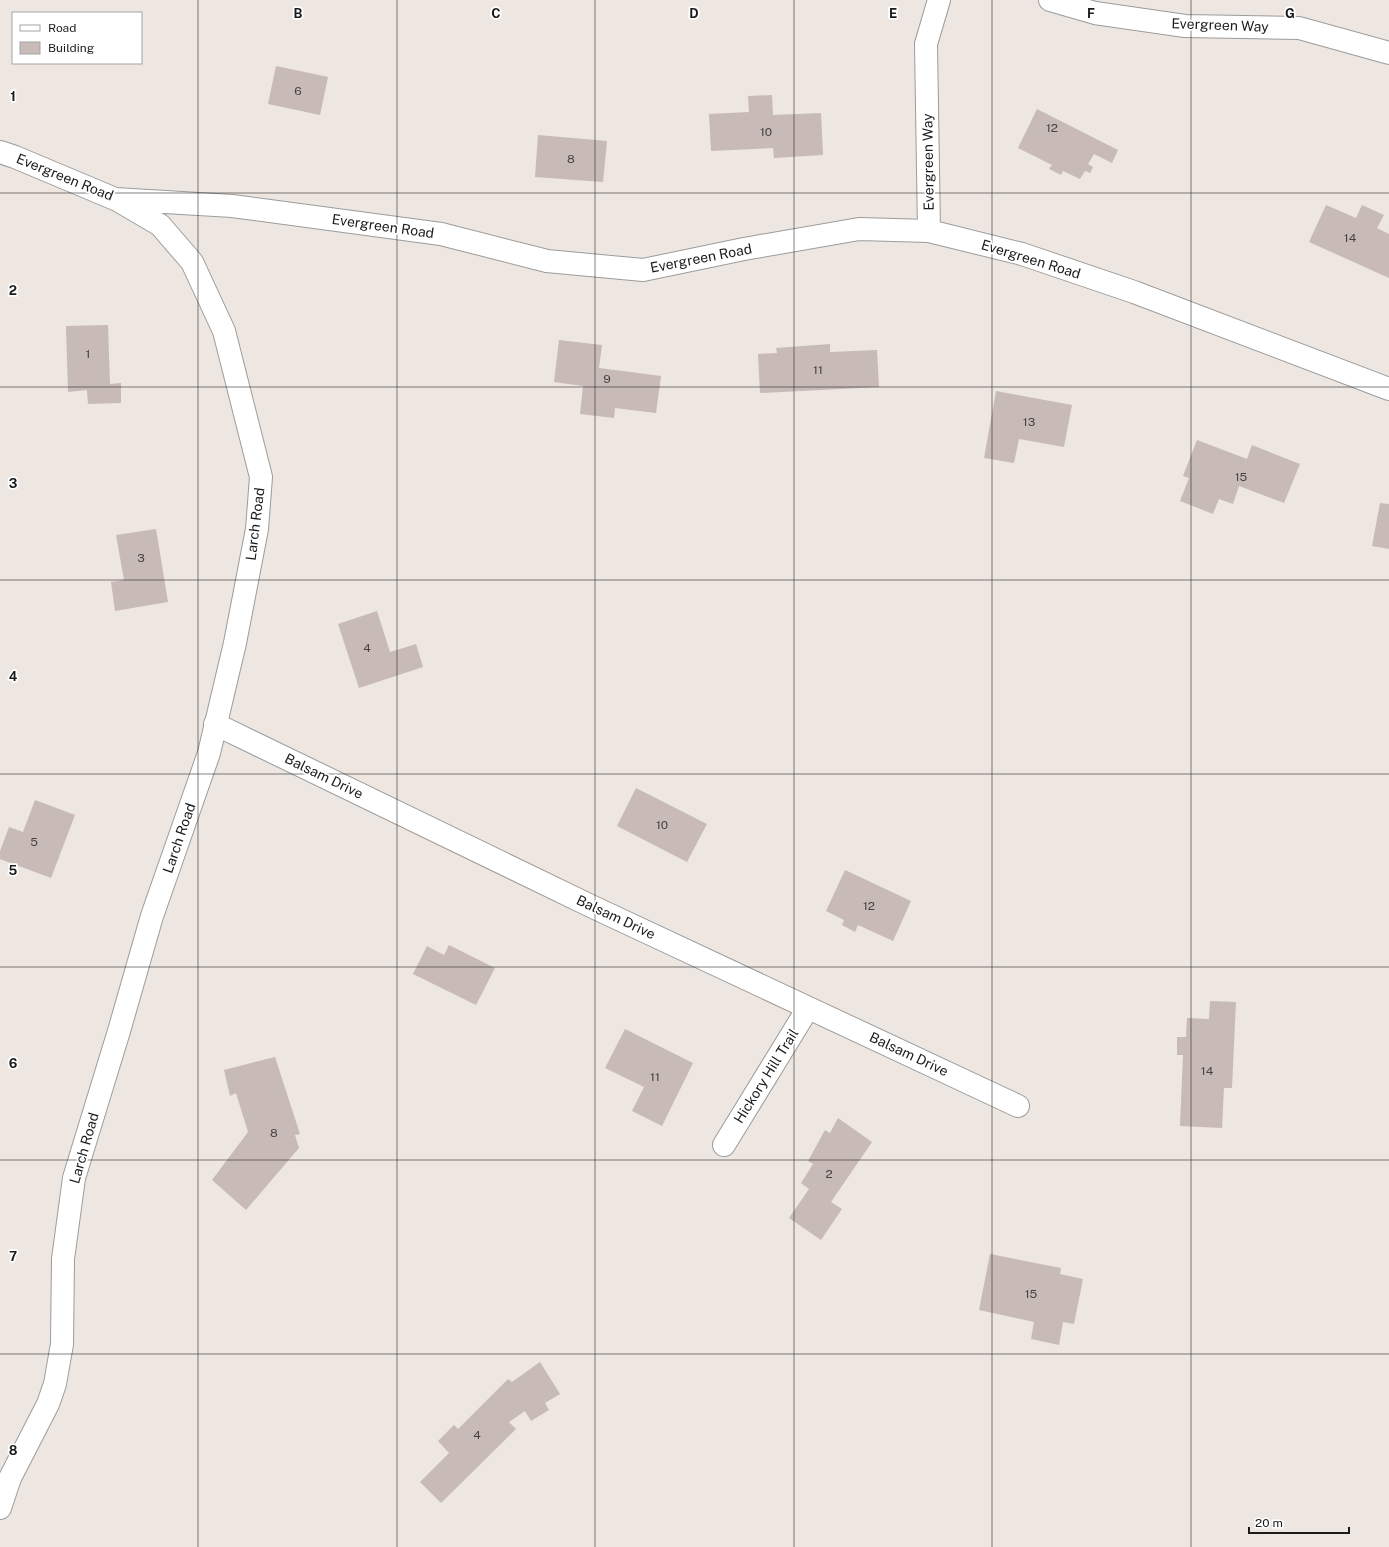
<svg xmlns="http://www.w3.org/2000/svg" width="1389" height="1547" font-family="'Public Sans',sans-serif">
	<rect width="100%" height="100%" fill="#ede6e1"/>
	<!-- building -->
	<path fill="#c8bab7" d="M276,66L328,77L320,115L268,104Z
		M772,95L773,115L821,113L823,155L774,158L773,148L711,151L709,114L749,112L748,96Z
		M1037,109L1118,150L1112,163L1094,154L1088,164L1093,167L1090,173L1085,171L1080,179L1063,171L1061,175L1049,169L1052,165L1018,148Z
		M538,135L607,141L603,182L535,177Z
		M1326,205L1356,218L1362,205L1384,215L1377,228L1389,234V278L1309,242Z
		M108,325L110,384L121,383V403L88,404L87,390L68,392L66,326Z
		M559,340L602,345L599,368L661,376L656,413L615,408L614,418L580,414L583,386L554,382Z
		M830,344V352L877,350L879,387L760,393L758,354L777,353L776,348Z
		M996,391L1072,405L1064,447L1019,439L1014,463L984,458Z
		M1197,440L1247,459L1252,445L1300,464L1284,503L1239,486L1233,504L1219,499L1213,514L1180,501L1189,478L1183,476Z
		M1380,503L1389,504V549L1372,546Z
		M156,529L168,602L115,611L111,582L124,580L116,535Z
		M377,611L390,652L416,644L423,667L359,688L338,624Z
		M636,788L707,824L687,862L617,826Z
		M35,800L75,815L51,878L0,859V851L9,827L23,832Z
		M845,870L911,901L893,941L858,925L855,932L842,925L844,920L826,911Z
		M449,945L495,968L476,1005L413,974L427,946L444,955Z
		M1210,1001L1236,1002L1232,1088H1224L1222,1128L1180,1126L1183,1055H1177V1037H1186L1187,1018L1209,1019Z
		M625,1029L693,1063L662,1126L632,1111L644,1087L605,1068Z
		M275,1057L300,1134L295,1135L299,1148L246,1210L212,1180L248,1132L236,1093L230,1096L224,1070Z
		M838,1118L872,1142L831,1202L842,1209L821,1240L789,1218L809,1189L801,1183L813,1164L808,1161L825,1130L830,1133Z
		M990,1254L1061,1268L1060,1274L1083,1279L1074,1324L1063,1322L1059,1345L1031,1339L1034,1322L979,1310Z
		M540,1362L560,1394L545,1403L549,1410L531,1421L525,1411L509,1422L516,1429L441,1503L420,1482L449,1453L438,1441L454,1425L458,1429L508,1379L512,1382Z"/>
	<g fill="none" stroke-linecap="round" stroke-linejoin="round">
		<defs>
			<path id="minor" d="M1050,0L1095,13L1185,26L1299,28L1389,53
				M0,152L15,157L115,199L232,206L441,234L547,261L643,270L744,249L859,229L929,231L1022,254L1134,292L1389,389
				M929,231L926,44L939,0
				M215,724L593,907L1018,1106
				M724,1145L808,1008
				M0,1508L10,1478L48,1404L55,1384L62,1344L63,1259L74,1178L119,1031L152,916L209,753L235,643L257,529L261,477L224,331L192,262L160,225L119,201"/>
		</defs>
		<!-- minor casing -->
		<use href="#minor" stroke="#9c9c9c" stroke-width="24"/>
		<!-- minor -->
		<use href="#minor" stroke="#fff" stroke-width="22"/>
	</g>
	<!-- grid -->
	<path fill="none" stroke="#1b1b1b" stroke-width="1" stroke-opacity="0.55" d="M198,0V1547M397,0V1547M595,0V1547M794,0V1547M992,0V1547M1191,0V1547M0,193H1389M0,387H1389M0,580H1389M0,774H1389M0,967H1389M0,1160H1389M0,1354H1389"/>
	<g text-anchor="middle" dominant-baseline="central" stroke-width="3.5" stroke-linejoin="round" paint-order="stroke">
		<!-- number labels -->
		<g font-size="12" fill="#464342">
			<text x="298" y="91">6</text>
			<text x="1052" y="128">12</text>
			<text x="766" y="132">10</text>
			<text x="571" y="159">8</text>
			<text x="1350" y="238">14</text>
			<text x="88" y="354">1</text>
			<text x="818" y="370">11</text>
			<text x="607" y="379">9</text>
			<text x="1029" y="422">13</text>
			<text x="1241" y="477">15</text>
			<text x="141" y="558">3</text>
			<text x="367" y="648">4</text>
			<text x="662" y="825">10</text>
			<text x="34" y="842">5</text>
			<text x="869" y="906">12</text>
			<text x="1207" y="1071">14</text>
			<text x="655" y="1077">11</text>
			<text x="274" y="1133">8</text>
			<text x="829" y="1174">2</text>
			<text x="1031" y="1294">15</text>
			<text x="477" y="1435">4</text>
		</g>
		<!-- street labels -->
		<g font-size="14" fill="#1b1b1b" stroke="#fff">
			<text transform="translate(1220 25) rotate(2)">Evergreen Way</text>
			<text transform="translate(928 162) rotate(-91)">Evergreen Way</text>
			<text transform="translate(65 177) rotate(22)">Evergreen Road</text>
			<text transform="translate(383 226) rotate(8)">Evergreen Road</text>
			<text transform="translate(701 258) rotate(-11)">Evergreen Road</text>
			<text transform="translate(1031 259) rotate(17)">Evergreen Road</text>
			<text transform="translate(255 524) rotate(-83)">Larch Road</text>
			<text transform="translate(324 776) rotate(26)">Balsam Drive</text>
			<text transform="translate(179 838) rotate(-71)">Larch Road</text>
			<text transform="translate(616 917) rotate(25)">Balsam Drive</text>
			<text transform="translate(909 1054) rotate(25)">Balsam Drive</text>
			<text transform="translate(766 1076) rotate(-58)">Hickory Hill Trail</text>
			<text transform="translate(84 1148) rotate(-74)">Larch Road</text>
		</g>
	</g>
	<g font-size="13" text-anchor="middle" font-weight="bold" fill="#1b1b1b" stroke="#fff" stroke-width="3.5" stroke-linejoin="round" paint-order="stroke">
		<text x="298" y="18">B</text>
		<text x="496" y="18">C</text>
		<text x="694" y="18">D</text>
		<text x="893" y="18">E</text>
		<text x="1091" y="18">F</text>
		<text x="1290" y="18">G</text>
		<text x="13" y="101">1</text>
		<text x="13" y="295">2</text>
		<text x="13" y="488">3</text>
		<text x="13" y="681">4</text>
		<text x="13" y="875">5</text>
		<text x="13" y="1068">6</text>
		<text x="13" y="1261">7</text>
		<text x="13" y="1455">8</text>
	</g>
	<!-- legend -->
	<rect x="12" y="12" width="130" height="52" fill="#ffffff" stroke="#a4a4a4"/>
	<rect x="20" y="25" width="20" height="6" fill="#ffffff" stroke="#a4a4a4"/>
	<text x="48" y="32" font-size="12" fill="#1b1b1b">Road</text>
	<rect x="20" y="42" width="20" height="12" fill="#c8bab7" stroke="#a4a4a4"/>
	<text x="48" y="52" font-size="12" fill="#1b1b1b">Building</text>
	<!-- scale -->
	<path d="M1249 1527v6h100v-6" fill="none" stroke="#1b1b1b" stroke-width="2"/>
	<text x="1255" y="1527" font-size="12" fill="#1b1b1b" stroke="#ffffff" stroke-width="3" paint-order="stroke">20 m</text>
</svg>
